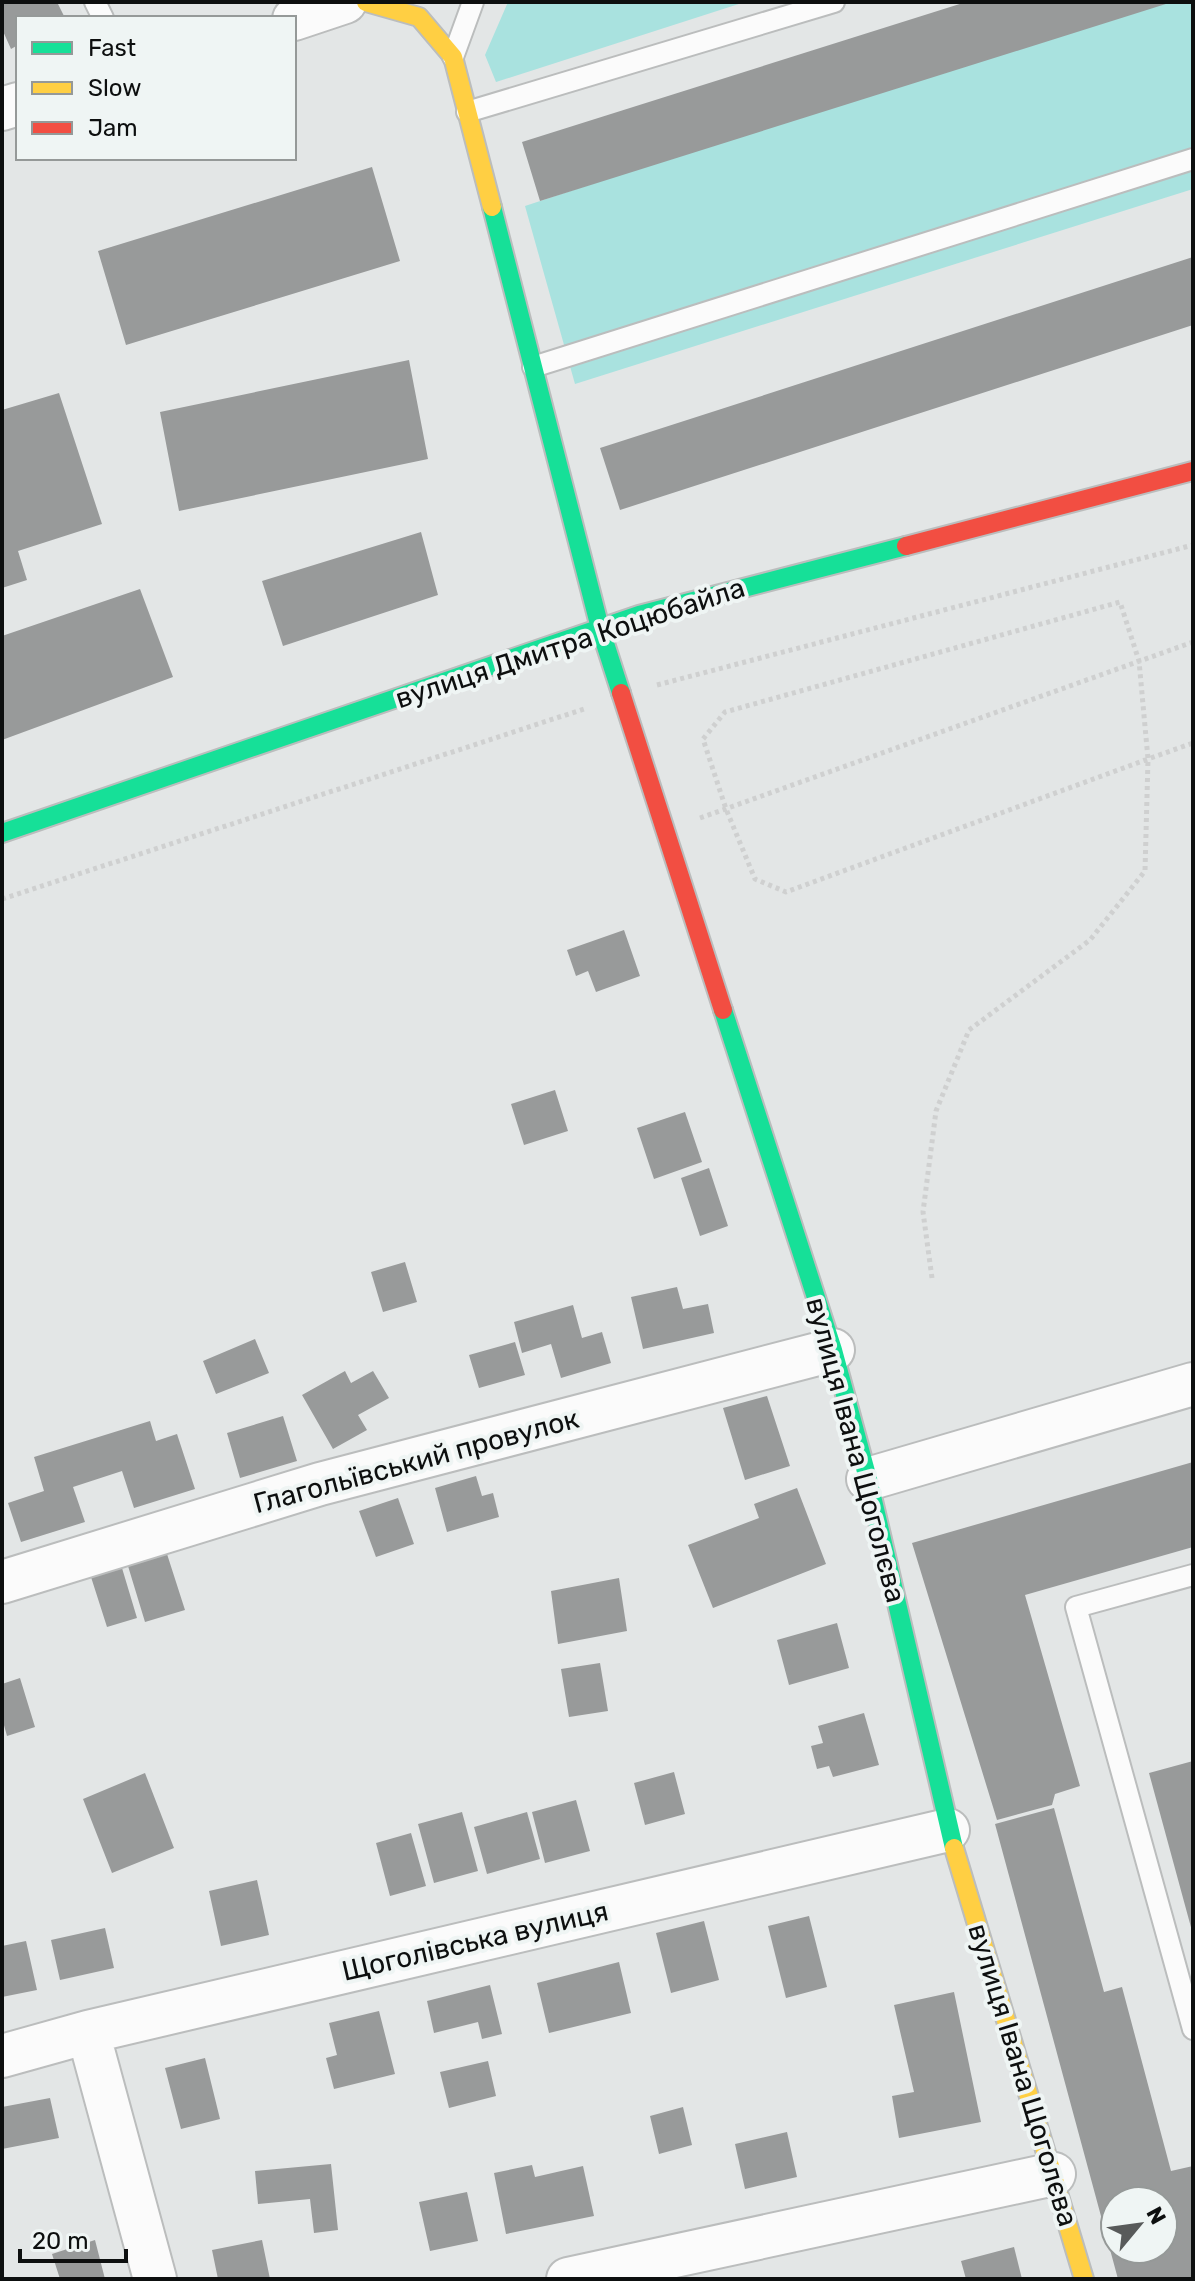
<svg xmlns="http://www.w3.org/2000/svg" width="1195" height="2281" font-family="Rubik,sans-serif">
	<rect width="100%" height="100%" fill="#e3e6e6"/>
	<!-- green -->
	<path fill="#a9e2df" d="M508,2H745L496,82L485,55Z
		M1145,2H1193V189L575,384L525,206Z"/>
	<!-- building -->
	<path fill="#989a9a" fill-rule="evenodd" d="M2,2H57L65,18H18V45L11,49L2,29Z
		M966,2L1169,3L540,201L522,142Z
		M372,167L400,261L126,345L98,251Z
		M1193,257V325L620,510L600,448Z
		M409,360L428,459L179,511L160,412Z
		M59,393L102,524L18,551L27,580L2,588V410Z
		M421,532L438,595L283,646L262,581Z
		M140,589L173,677L2,740V636Z
		M624,930L640,976L596,992L588,971L576,976L567,950Z
		M555,1090L568,1131L524,1145L511,1104Z
		M685,1112L702,1162L654,1179L637,1128Z
		M709,1168L728,1226L700,1236L681,1178Z
		M405,1262L417,1302L383,1312L371,1272Z
		M677,1287L683,1309L708,1304L714,1333L643,1349L631,1297Z
		M573,1305L582,1338L602,1332L611,1363L561,1378L551,1344L522,1353L514,1322Z
		M255,1339L269,1373L216,1394L203,1361Z
		M515,1342L525,1375L479,1388L469,1355Z
		M345,1371L351,1383L373,1371L389,1398L358,1415L367,1430L333,1449L302,1395Z
		M767,1396L790,1466L745,1480L723,1408Z
		M283,1416L297,1461L240,1478L227,1433Z
		M150,1421L156,1441L177,1434L195,1489L134,1508L122,1471L73,1487L85,1522L21,1542L8,1503L44,1491L34,1457Z
		M1193,1462V1547L1025,1595L1080,1786L1055,1794L1052,1805L997,1820L912,1543Z
		M476,1476L482,1496L493,1493L499,1517L447,1532L435,1488Z
		M797,1488L826,1564L713,1608L688,1545L759,1518L754,1504Z
		M398,1498L414,1544L376,1557L359,1511Z
		M167,1554L185,1610L145,1622L128,1566Z
		M122,1568L137,1618L107,1627L91,1577Z
		M619,1578L627,1631L558,1644L551,1591Z
		M837,1623L849,1668L789,1685L777,1640Z
		M600,1663L608,1711L569,1717L561,1669Z
		M20,1678L35,1727L7,1736L2,1718V1684Z
		M864,1713L879,1765L833,1777L829,1766L817,1769L811,1746L823,1743L818,1726Z
		M1193,1761V1931H1192L1149,1773Z
		M674,1772L685,1814L645,1825L634,1783Z
		M145,1773L174,1848L112,1873L83,1799Z
		M576,1800L590,1851L545,1863L532,1812Z
		M1054,1808L1104,1992L1122,1987L1171,2171L1193,2166V2279H1118L995,1824ZM1115,2201H1163V2249H1115Z
		M462,1812L478,1871L434,1883L418,1824Z
		M527,1812L540,1859L487,1874L474,1827Z
		M411,1833L426,1886L390,1896L376,1843Z
		M257,1880L269,1935L221,1946L209,1891Z
		M809,1916L827,1987L786,1998L768,1926Z
		M704,1921L719,1980L671,1993L656,1933Z
		M105,1928L114,1968L60,1980L51,1940Z
		M26,1941L37,1990L2,1997V1946Z
		M619,1962L631,2013L549,2033L537,1983Z
		M490,1985L502,2034L482,2039L478,2022L434,2033L427,2001Z
		M954,1992L981,2122L899,2138L892,2096L914,2092L894,2005Z
		M379,2011L395,2074L334,2089L326,2058L337,2055L329,2023Z
		M205,2058L220,2119L181,2129L165,2068Z
		M488,2061L496,2096L449,2108L440,2072Z
		M50,2098L59,2138L2,2149V2107Z
		M683,2107L692,2145L659,2154L650,2116Z
		M787,2132L797,2177L745,2189L735,2144Z
		M331,2164L338,2230L314,2233L310,2199L258,2204L255,2171Z
		M532,2165L535,2177L583,2166L594,2216L506,2234L494,2173Z
		M467,2192L478,2241L430,2251L419,2202Z
		M95,2240L105,2279H60L52,2254Z
		M262,2240L270,2279H218L212,2250Z
		M1014,2247L1022,2279H966L961,2261Z"/>
	<g fill="none" stroke-linecap="round" stroke-linejoin="round">
		<defs>
			<path id="lane" d="M95,2L103,18
				M453,57L473,2
				M467,112L834,2
				M533,367L1193,159
				M1193,1575L1076,1607L1193,2029"/>
			<path id="street" d="M294,19L345,2
				M2,109L18,104
				M868,1479L1193,1384
				M2,1582L320,1484L833,1350
				M88,2032L155,2279
				M2,2056L88,2032L948,1830
				M568,2279L1054,2174"/>
			<path id="fast" d="M492,207L600,628L621,693
				M2,833L639,615L906,546
				M723,1010L833,1350L868,1479L954,1848"/>
			<path id="slow" d="M366,2L419,17L453,57L492,207
				M954,1848L1084,2279"/>
			<path id="jam" d="M906,546L1193,471
				M621,693L723,1010"/>
		</defs>
		<!-- lane casing -->
		<use href="#lane" stroke="#bbbdbd" stroke-width="24"/>
		<!-- street casing -->
		<use href="#street" stroke="#bbbdbd" stroke-width="46"/>
		<!-- fast casing -->
		<use href="#fast" stroke="#bbbdbd" stroke-width="22"/>
		<!-- slow casing -->
		<use href="#slow" stroke="#bbbdbd" stroke-width="22"/>
		<!-- jam casing -->
		<use href="#jam" stroke="#bbbdbd" stroke-width="22"/>
		<!-- path -->
		<path stroke="#cfd0d0" stroke-width="5" stroke-dasharray="4 4" stroke-linecap="butt" d="M657,685L1193,545
			M700,818L1193,642
			M2,899L587,708
			M932,1278L923,1212L936,1111L969,1030L1090,940L1145,871L1148,759L1139,661L1120,602L725,712L703,739L726,809L755,879L786,892L1148,759L1193,743"/>
		<!-- lane -->
		<use href="#lane" stroke="#fbfbfb" stroke-width="20"/>
		<!-- street -->
		<use href="#street" stroke="#fbfbfb" stroke-width="42"/>
		<!-- fast -->
		<use href="#fast" stroke="#16e098" stroke-width="18"/>
		<!-- slow -->
		<use href="#slow" stroke="#ffcf43" stroke-width="18"/>
		<!-- jam -->
		<use href="#jam" stroke="#f24e42" stroke-width="18"/>
	</g>
	<g text-anchor="middle" dominant-baseline="central" stroke-width="8" stroke-linejoin="round" paint-order="stroke">
		<!-- street labels -->
		<g font-size="28" fill="#0d0f0f" stroke="#eff5f4">
			<text transform="translate(570 643) rotate(-18)">вулиця Дмитра Коцюбайла</text>
			<text transform="translate(856 1450) rotate(75)">вулиця Івана Щоголєва</text>
			<text transform="translate(416 1461) rotate(-15)">Глагольївський провулок</text>
			<text transform="translate(475 1941) rotate(-13)">Щоголівська вулиця</text>
			<text transform="translate(1023 2075) rotate(73)">вулиця Івана Щоголєва</text>
		</g>
	</g>
	<!-- border -->
	<rect width="1195" height="2281" fill="none" stroke="#0d0f0f" stroke-width="8"/>
	<!-- legend -->
	<rect x="16" y="16" width="280" height="144" fill="#eff5f4" stroke="#959998" stroke-width="2"/>
	<rect x="32" y="42" width="40" height="12" fill="#16e098" stroke="#959998" stroke-width="2"/>
	<text x="88" y="56" font-size="24" fill="#0d0f0f">Fast</text>
	<rect x="32" y="82" width="40" height="12" fill="#ffcf43" stroke="#959998" stroke-width="2"/>
	<text x="88" y="96" font-size="24" fill="#0d0f0f">Slow</text>
	<rect x="32" y="122" width="40" height="12" fill="#f24e42" stroke="#959998" stroke-width="2"/>
	<text x="88" y="136" font-size="24" fill="#0d0f0f">Jam</text>
	<!-- north arrow -->
	<g transform="translate(1139 2225) rotate(61)"><circle r="38" fill="#eff5f4" stroke="#959998" stroke-width="2"/>
	<path d="M0-6L14 30L0 20L-14 30Z" fill="#585a5a"/>
	<text y="-12" font-size="22" font-weight="bold" text-anchor="middle" fill="#0d0f0f">N</text>
	</g>
	<!-- scale -->
	<path d="M20 2249v12h106v-12" fill="none" stroke="#0d0f0f" stroke-width="4"/>
	<text x="32" y="2249" font-size="24" fill="#0d0f0f" stroke="#eff5f4" stroke-width="6" paint-order="stroke">20 m</text>
</svg>
